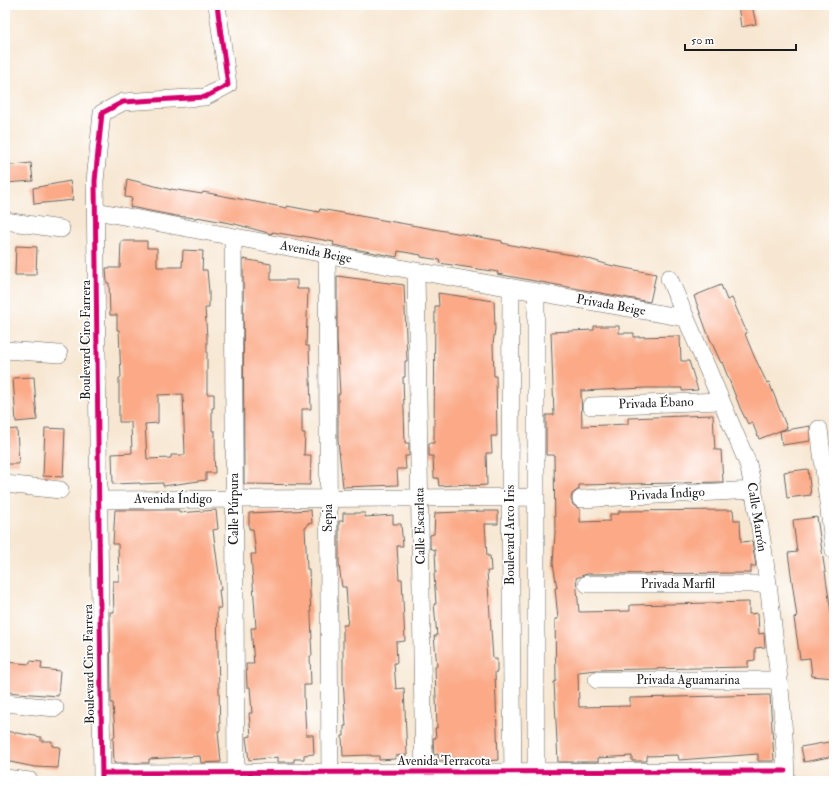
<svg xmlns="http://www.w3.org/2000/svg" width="839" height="786" font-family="'IM FELL Double Pica',serif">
	<rect width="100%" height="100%" fill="#fff"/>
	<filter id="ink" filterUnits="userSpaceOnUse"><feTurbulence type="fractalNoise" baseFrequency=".025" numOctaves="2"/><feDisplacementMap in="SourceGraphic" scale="8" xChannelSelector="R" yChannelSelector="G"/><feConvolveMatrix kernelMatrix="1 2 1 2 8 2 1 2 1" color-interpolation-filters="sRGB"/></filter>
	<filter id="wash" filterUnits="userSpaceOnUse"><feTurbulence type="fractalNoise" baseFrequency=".012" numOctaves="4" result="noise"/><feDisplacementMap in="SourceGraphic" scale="16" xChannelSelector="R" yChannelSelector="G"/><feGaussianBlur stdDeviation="0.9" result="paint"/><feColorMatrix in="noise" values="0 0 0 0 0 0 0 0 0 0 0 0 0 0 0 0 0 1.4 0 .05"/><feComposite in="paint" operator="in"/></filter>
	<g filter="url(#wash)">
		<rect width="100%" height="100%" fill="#f7e7d2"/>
		<g id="blocks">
			<!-- building -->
			<path fill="#fba986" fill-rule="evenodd" d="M738,5H752L756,24L741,27Z
				M31,163L33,181L5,183V166Z
				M127,179L171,190V189L202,194L203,192L287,208V206L319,212L320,209L502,241V243L521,247L579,256L609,265L656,274L650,302L497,274L498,272L439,263L440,260L421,257V255L398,251L397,257L333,245L334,242L302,236V237L272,232V234L235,224L197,217V218L176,216L130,207L132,198L125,197Z
				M70,181L73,200L34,204L33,188Z
				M121,241H147V248H157V267H182L183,250L203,251L202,270H207L209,292V308H205L207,337V394H214V408H212V431H215V452H214L215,473H206V480L163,486V483L140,484V483L113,484L112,454L132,453L131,422H119V378H121L119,330H117V315H110L109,283H107L106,268H120ZM183,394L185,455H171V458L147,459L145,424L158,423V395Z
				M16,246L37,247L36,275H15Z
				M243,259L271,264V280H297V289H308L306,346H309L311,409H302V433H305L304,455H311L310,485L244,484Z
				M337,276L404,285L407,361H405V377H403L405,443H409V456H405L406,469H397L398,485L343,487L338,441V394H340L337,340Z
				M721,285L727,300L732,298L747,333L745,334L754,356L767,383L769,382L787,428L759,439L752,422L748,424L741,410L722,362L721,363L707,332L694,296Z
				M438,293L494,301L495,329L493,344L494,376H496L497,436H491L492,453H486L487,485L469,486V484L439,486L438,478H434L433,456H429V443H434V440L435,306H439Z
				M594,326H619V333H634V337L680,336L681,361H689L698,390L682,391V388H645L581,391L582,426L628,424V418L713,415L715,450H721L723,482L579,485V489L572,494L571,499L573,505L580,509V522L610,521V514H619V511L733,510L734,520H740L741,542L752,541L756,566H751V573L587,574L576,578L579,612L630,611V605L749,602V614L758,613L759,634L764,633L765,647L755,648V660L748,661V667L597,670L578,672L579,707L630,706V698L770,695L774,761H758V754L679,760L678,755L647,756V761H632V756L598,758V762H558L554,682L556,681L555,619H558L555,588H557L553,563L555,533L554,455H546V415H554L551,332L594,330Z
				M34,377L37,420L16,422L13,378Z
				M810,426V441L782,445L780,431Z
				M45,428L65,429L63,477L43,476Z
				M17,429L19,464H5V430Z
				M808,469L811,495L787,498L784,472Z
				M115,510H179V513L216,510L218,529L213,530L221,590H219L221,608H217L220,731H218L221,762L201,763L200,756L149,759V763H114L113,737H115L113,703H111L110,612H114L113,581H119L118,544H113Z
				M311,510L312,523L307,524V527H305L307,569H309L312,639H311L312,656H310L311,685H304V695L306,735H313L314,754L304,755V759H294V762H278V757L249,760L246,737L251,736L249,713H252L250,687H247L246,664H254L251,628H256L251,554H256L253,529H249V513Z
				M484,511H498V524H485L487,556H490L491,571H487L493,659H497V672H495L498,760L473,762L472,759L439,761L438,754L434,755L433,738H436L435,728H437L435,667L437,666L434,636H437L434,604H436L434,573H436L435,550L430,548V535L434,534L435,513Z
				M343,513H365V517L393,515V524H401L403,546H397L399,579H402L405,641L396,642L397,663H394L396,689L404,688L407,755L395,756V759L379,760V756H371V755L343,756L342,736H344V726H346L343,680V625H347L348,618L346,587H342L339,565V521H343Z
				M817,517L834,633V678L812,676L810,658L800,659L794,618L797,617L788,553L797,552L793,520Z
				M30,661L42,662L41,669L60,671L58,696L5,692V662L30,664Z
				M5,731L41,737V741H52V746L60,747L58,768L35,767L5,761Z
				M834,741V756L804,762L801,747Z"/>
		</g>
	</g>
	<g filter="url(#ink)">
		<use href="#blocks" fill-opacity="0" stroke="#69635c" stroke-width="1"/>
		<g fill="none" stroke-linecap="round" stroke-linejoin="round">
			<defs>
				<path id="minor" d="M96,211L416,271L685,318
					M5,221L61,229
					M233,237L236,781
					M327,254L330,781
					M416,271L424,781
					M669,278L748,464C760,518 767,572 773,626C779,678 785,729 786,781
					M511,288L510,497L513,781
					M536,293V781
					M5,350L59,354
					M591,406L721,401
					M819,429L834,551
					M5,484L60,490
					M581,499L754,490
					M98,500L536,497
					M587,584H768
					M597,680H779
					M5,703L55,708
					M102,773L785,771
					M5,778L30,781
					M102,781L95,181L102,113L123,102L205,97L228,85L217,5"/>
			</defs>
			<!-- minor casing -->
			<use href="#minor" stroke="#69635c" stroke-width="18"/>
			<!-- minor -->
			<use href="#minor" stroke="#fff" stroke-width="17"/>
			<defs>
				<path id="cycleway" d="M102,773L785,771
					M102,781L95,181L102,113L123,102L205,97L228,85L217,5"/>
			</defs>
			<!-- cycleway casing -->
			<use href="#cycleway" stroke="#fff" stroke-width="8"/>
			<!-- cycleway -->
			<use href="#cycleway" stroke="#d6006c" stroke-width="5"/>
		</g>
	</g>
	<g text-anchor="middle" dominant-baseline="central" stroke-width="3.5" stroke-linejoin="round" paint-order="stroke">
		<!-- street labels -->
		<g font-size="13" fill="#1c1c1c" stroke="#fff">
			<text transform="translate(316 252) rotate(11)">Avenida Beige</text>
			<text transform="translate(611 305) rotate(10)">Privada Beige</text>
			<text transform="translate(86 340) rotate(-90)">Boulevard Ciro Farrera</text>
			<text transform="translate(656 403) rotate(-2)">Privada Ébano</text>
			<text transform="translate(667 494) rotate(-3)">Privada Índigo</text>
			<text x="173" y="499">Avenida Índigo</text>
			<text transform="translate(234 509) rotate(-90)">Calle Púrpura</text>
			<text transform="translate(757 517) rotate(81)">Calle Marrón</text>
			<text transform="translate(328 518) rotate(-90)">Sepia</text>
			<text transform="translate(420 526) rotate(-91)">Calle Escarlata</text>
			<text transform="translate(510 535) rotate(-90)">Boulevard Arco Iris</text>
			<text x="678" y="584">Privada Marfil</text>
			<text transform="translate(89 664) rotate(-91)">Boulevard Ciro Farrera</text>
			<text x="688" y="680">Privada Aguamarina</text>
			<text x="444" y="761">Avenida Terracota</text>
		</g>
	</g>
	<!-- margin -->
	<rect width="839" height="786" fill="none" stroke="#fff" stroke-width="20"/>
	<!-- scale -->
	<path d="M685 44v6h111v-6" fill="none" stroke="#1c1c1c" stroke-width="2"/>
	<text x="691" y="44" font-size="12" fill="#1c1c1c" stroke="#ffffff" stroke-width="3" paint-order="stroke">50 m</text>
</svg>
